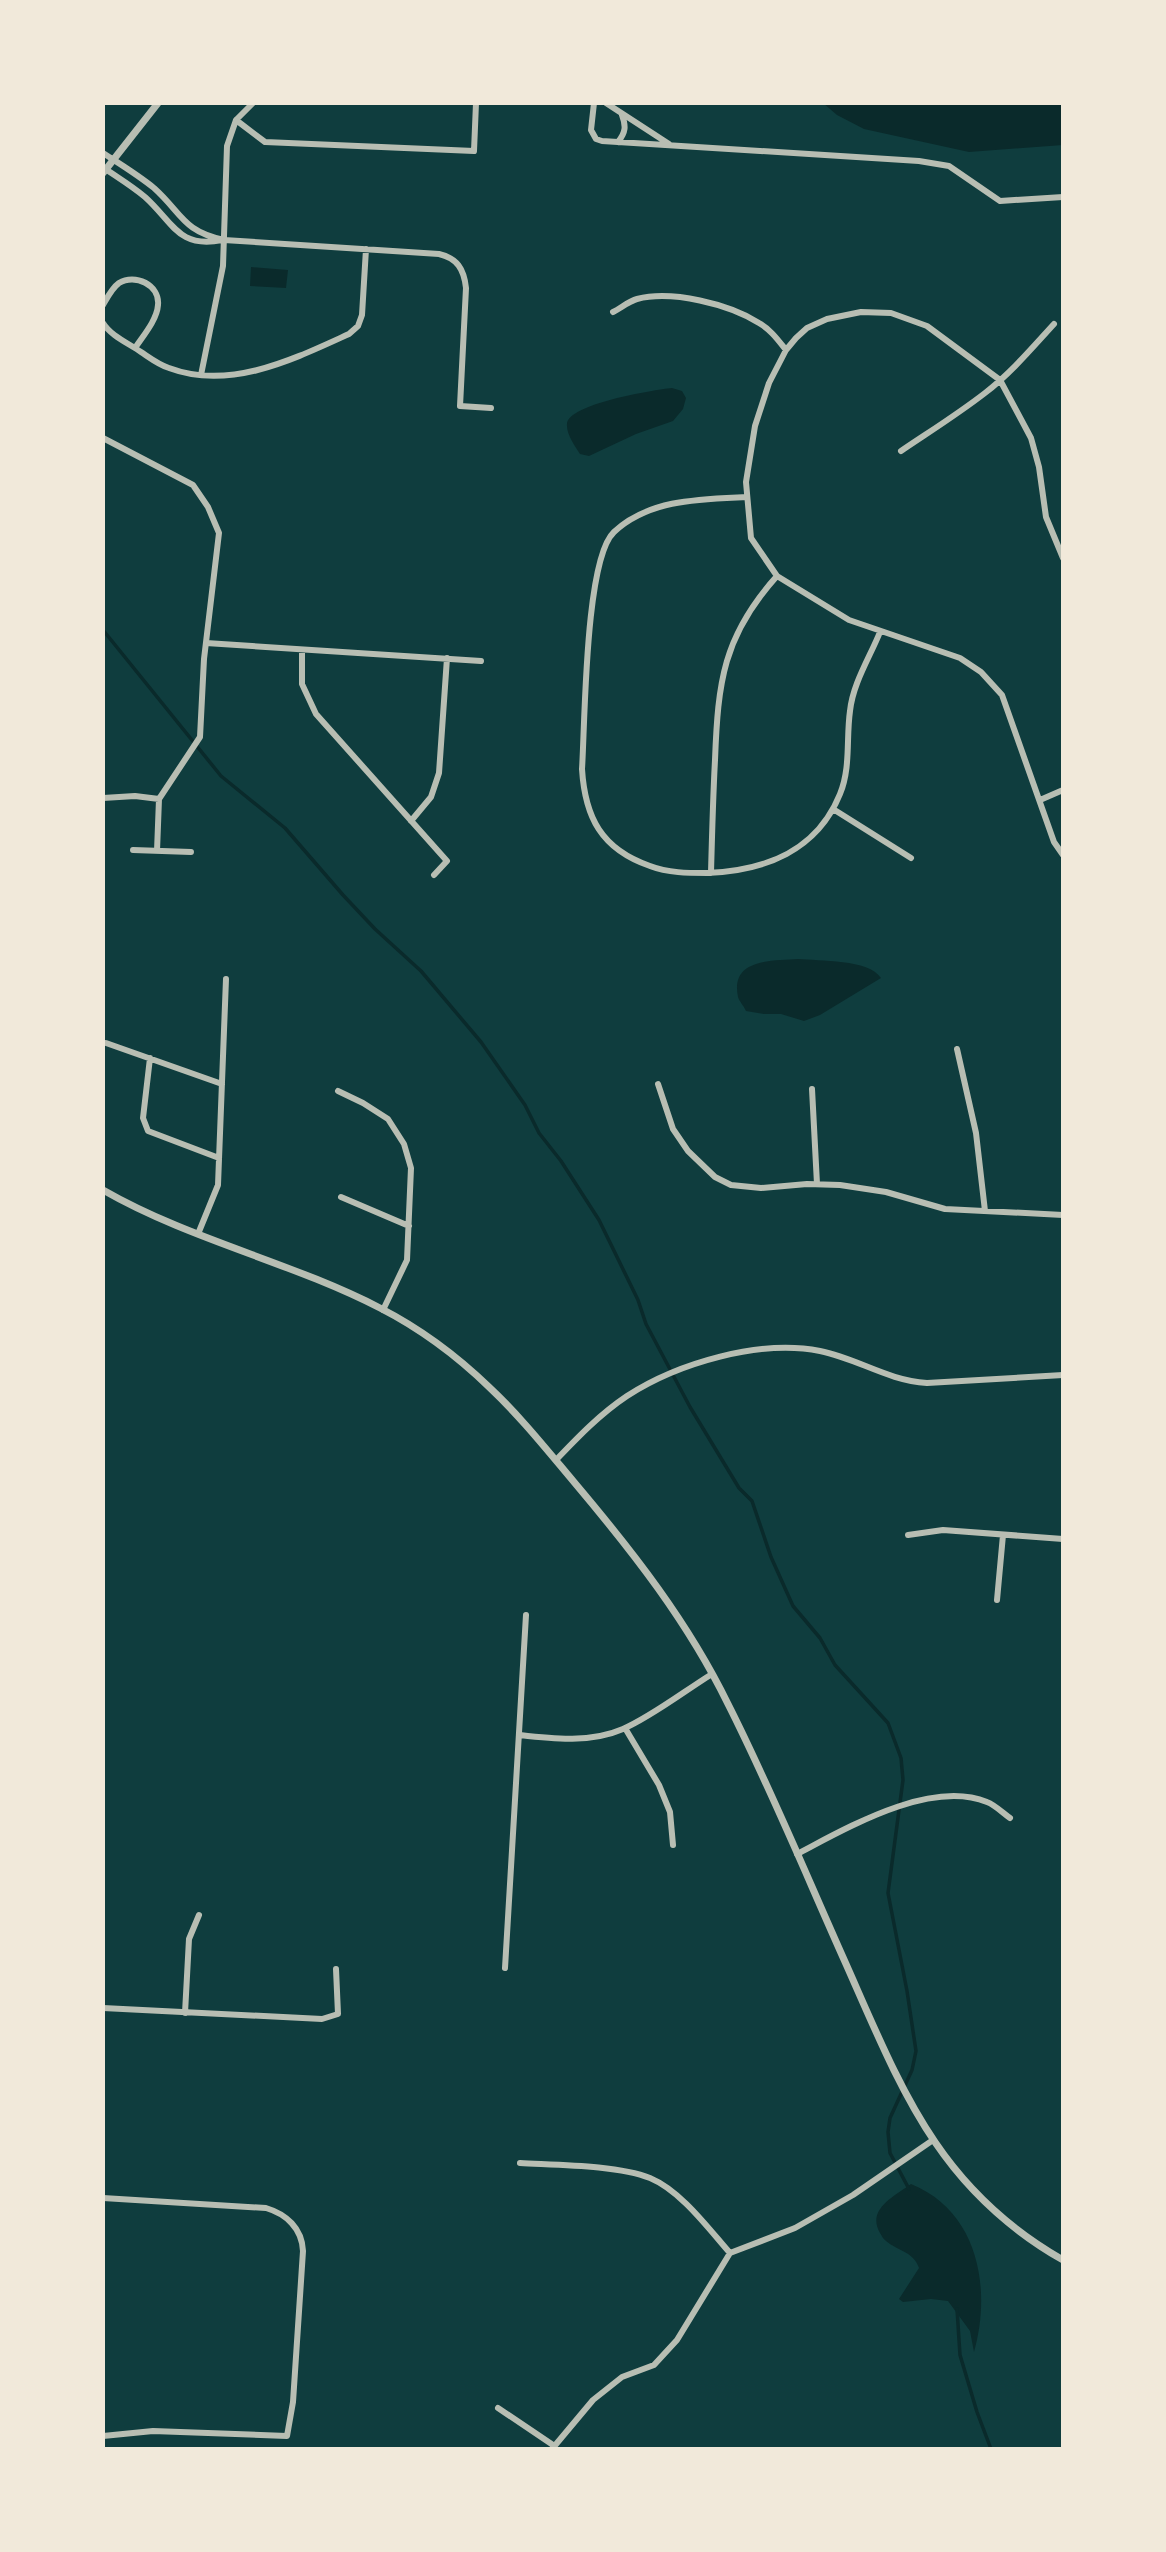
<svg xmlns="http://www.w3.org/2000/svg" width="1166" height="2552" font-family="'Golos Text',sans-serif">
	<rect width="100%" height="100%" fill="#0f3d3e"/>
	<!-- water -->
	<path fill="#0a2a2b" d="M823,103H1062L1063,145L969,152L864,129L837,115Z
		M251,267L288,270L286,288L250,286Z
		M672,388L682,391L686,398L683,409L673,421L636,434L589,456L580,454C575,446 566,434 567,424C568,404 653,390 672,388Z
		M798,959C819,961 869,959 881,978L820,1015L804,1021L781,1014H764L746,1011C744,1006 739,1001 738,997C730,958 772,961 798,959Z
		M911,2184C978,2211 992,2288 974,2352L970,2331L948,2301L931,2299L903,2302L899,2299L919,2268C914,2252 898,2251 886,2241C883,2239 882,2236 880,2233C866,2209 895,2196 911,2184Z"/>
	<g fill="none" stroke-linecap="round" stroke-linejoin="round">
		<!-- stream -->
		<path stroke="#0a2a2b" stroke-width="3.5" d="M103,630L221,776L285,828L343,895L375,929L421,971L481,1042L525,1105L539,1133L561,1161L599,1220L638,1300L646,1324L690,1407L739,1488L752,1501L771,1557L793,1606L820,1638L835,1665L888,1723L901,1758L903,1780L888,1893L907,1991L916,2051L912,2070L890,2118L888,2132L890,2153L909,2189
			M957,2309L960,2355L977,2412L991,2449"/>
		<!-- minor -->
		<path stroke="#b8beb3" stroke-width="6" d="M594,103L591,130L596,139L602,141L919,161L949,166L1000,201L1063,197
			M606,103L669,144
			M236,120L265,142L474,151L476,103
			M618,142C626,132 626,126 622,115
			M103,153C120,164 138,175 154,188C182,213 182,231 224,240L439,254C457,258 464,269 466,288L460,406L491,408
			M104,168C117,177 132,186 145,197C173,222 178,249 222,240
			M103,305C107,298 112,288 119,283C135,273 160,285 158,305C157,320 143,336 135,348
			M613,312C621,308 629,301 637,299C672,290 729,304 759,323C771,330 778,340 786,350
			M103,323C111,336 128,343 141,352C150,358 159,365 169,368C230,391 294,359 349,334L358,326L362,315L366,249
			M201,375L223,266L227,146L236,120L253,103
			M103,438L193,485L208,507L219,533L204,659L200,737L159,799L157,851
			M901,451C929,432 958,414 985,393C1011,373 1032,348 1054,324
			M746,497C702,499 649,499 614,532C585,559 585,724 582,769C585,817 601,849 650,866C668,873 688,873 707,873C764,871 817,851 840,794C851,767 846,739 850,711C853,683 870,657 880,632
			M1063,558L1046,517L1039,467L1031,438L1000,380L927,326L891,313L861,312L827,319L807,328L796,338L786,350L769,383L755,426L746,482L751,538L777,576L849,620L960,658L981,672L1002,695L1054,842L1063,855
			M206,643L481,661
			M302,650V684L316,714L447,861L434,875
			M103,798L135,796L159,799
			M1040,800L1063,790
			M833,809L911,858
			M411,821L431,797L439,773L447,658
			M133,850L191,852
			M711,873C712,835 713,797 715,760C718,682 723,636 777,576
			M106,1043L222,1084
			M957,1049L976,1133L985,1211
			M150,1058L143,1118L148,1131L219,1158
			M658,1084L673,1129L688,1151L715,1177L731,1185L761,1188L807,1184L840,1185L886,1192L945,1209L1063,1215
			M812,1089L817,1184
			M338,1091L363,1103L388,1119L404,1144L411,1168L407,1260L383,1310
			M341,1197L409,1226
			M198,1234L218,1185L226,979
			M556,1460C578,1437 600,1414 627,1396C678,1363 760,1339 820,1351C859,1359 886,1380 927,1383L1063,1375
			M908,1535L943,1530L1063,1539
			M997,1600L1003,1535
			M625,1728L659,1785L670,1812L673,1845
			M520,1735C554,1739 591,1743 623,1729C651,1717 686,1690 712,1674
			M797,1854C847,1828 930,1779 987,1802C995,1805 1003,1813 1010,1818
			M505,1968L526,1615
			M103,2008L322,2019L338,2014L336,1969
			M185,2013L189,1939L199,1915
			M520,2163C556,2165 617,2165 650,2178C681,2191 708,2228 730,2253
			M103,2198L266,2208C286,2214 302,2228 303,2251L293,2402L287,2436L153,2431L103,2436
			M498,2408L553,2445
			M552,2449L593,2400L622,2377L654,2365L677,2340L730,2253L795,2228L853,2195L933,2140"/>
		<!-- tertiary -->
		<path stroke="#b8beb3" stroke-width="7" d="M103,173L158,103
			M103,1190C190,1240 291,1262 380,1308C419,1328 457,1356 489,1387C520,1416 547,1450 574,1482C633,1552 688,1622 728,1704C771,1789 807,1877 846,1964C901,2088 938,2189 1063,2260"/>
	</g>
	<!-- border -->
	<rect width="1166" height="2552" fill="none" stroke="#f1e9da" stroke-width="210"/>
</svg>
